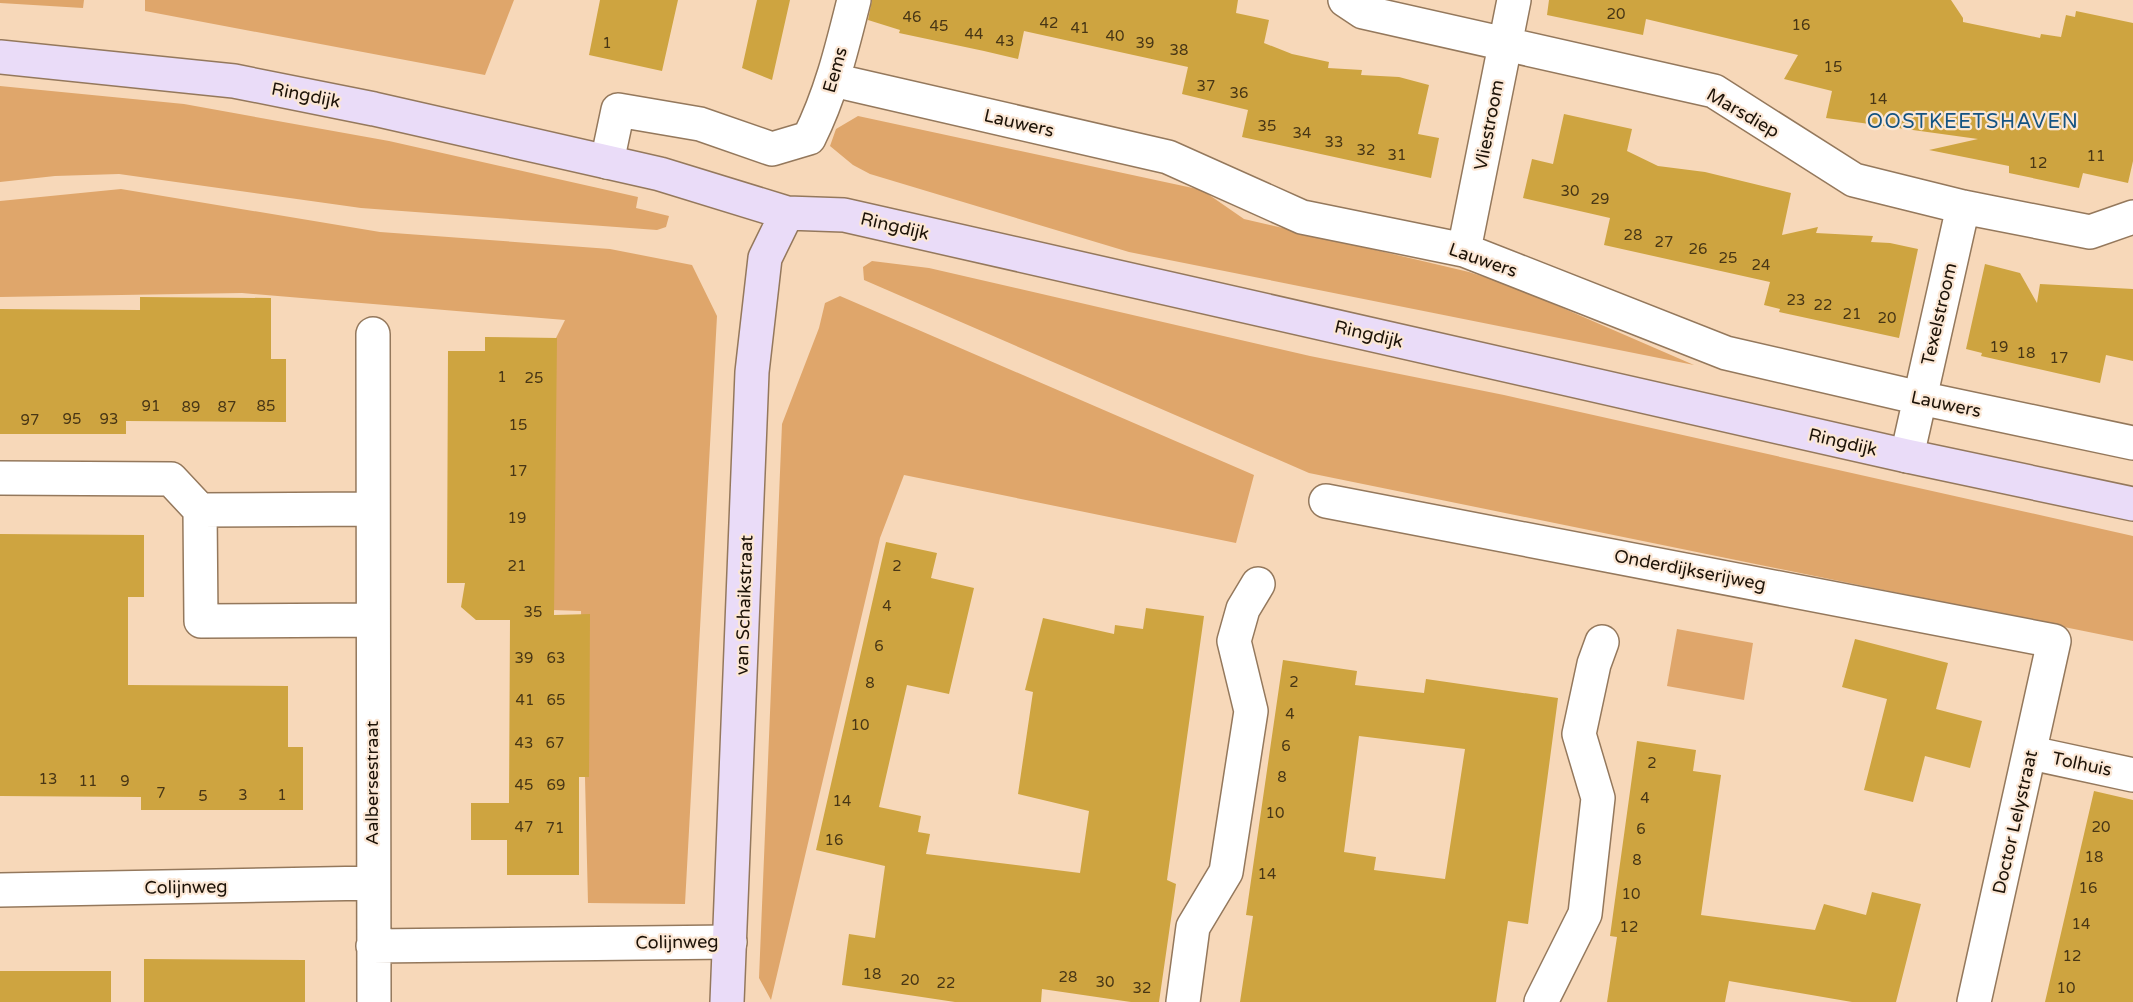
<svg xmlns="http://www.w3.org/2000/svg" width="2133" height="1002" font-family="'Varela Round',sans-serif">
	<rect width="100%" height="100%" fill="#f7d8b9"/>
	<!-- green -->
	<path fill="#dfa66b" d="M0,0H84L83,8L0,3Z
		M145,0H514L485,75L145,11Z
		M0,86L184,104L389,141L638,197L636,208L669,216L666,227L657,230L361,208L119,174L55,176L0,182Z
		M858,116L1202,190L1244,219L1469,272L1512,286L1694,365L1129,252L870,174L853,165L830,146L836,129Z
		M121,189L380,232L610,249L692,265L717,316L685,904L588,903L581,611L552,610L553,344L565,320L242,293L0,297V201Z
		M872,261L929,268L1310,356L1504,395L2133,536V641L1309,473L864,280L863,267Z
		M840,296L1254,475L1236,543L904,475L880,538L771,1000L759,978L782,424L819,328L825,303Z
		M1677,629L1753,643L1744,700L1667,686Z"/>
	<!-- building -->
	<path fill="#cea440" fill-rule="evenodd" d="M600,0H678L662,71L589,55Z
		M757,0H790L772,80L742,68Z
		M872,0H1238L1236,13L1269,20L1264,43L1292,54L1329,62L1328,68L1362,70L1361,75L1399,77L1429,85L1418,134L1439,138L1431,178L1242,137L1248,110L1182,94L1188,67L1024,31L1018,59L984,51L899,33L900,30L868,20Z
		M1549,0H1951L1963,18V22L2040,38L2041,34L2061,37L2066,15L2075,17L2076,11L2133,23V161L2128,183L2083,173L2079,188L2009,173V166L1929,150L1978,139L1826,118L1832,91L1784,79L1798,55L1646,19L1643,35L1547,15Z
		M1564,114L1632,129L1627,151L1658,166L1705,172L1791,193L1782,235L1818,227L1816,233L1873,236L1871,242L1890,243L1918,249L1899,338L1779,312L1780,309L1764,305L1770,282L1604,245L1610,218L1523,198L1532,159L1553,164Z
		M1985,264L2020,273L2037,303L2040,284L2133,289V361L2106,355L2100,383L1981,356L1982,353L1966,349Z
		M140,297L271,298V359H286V422L126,421V434H0V309L140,310Z
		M485,337L557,338L554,615L590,614L589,777H579V875H507V840H471V803H509L510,620H476L461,607L465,583H447L448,351H485Z
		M0,534L144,535V597H128V685L288,686V747H303V810H141V797L0,796Z
		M886,542L937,553L931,578L974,588L949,694L907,685L879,807L921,816L918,832L930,834L926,854L1080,873L1089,811L1018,794L1033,692L1025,690L1043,618L1114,634L1115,625L1143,629L1146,608L1204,616L1167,880L1176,884L1159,1002H1131L1042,989L1041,1002H955L842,985L849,934L875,938L885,866L816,850Z
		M1855,639L1948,663L1936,709L1982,721L1970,768L1925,756L1913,802L1864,790L1887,699L1842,687Z
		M1283,660L1357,671L1355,685L1424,693L1426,679L1558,698L1528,924L1508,921L1496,1002H1240L1253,916L1246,915ZM1359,736L1465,749L1445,879L1374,870L1376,857L1344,852Z
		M1637,741L1696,750L1693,771L1721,775L1701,915L1815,930L1824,904L1866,915L1872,892L1921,904L1896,1002H1852L1729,981L1725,1002H1607L1617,937L1610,936Z
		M2094,791L2133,800V1002H2045Z
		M144,959L305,960V1002H144Z
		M0,971H111V1002H0Z"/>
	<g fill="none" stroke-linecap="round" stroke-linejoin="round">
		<defs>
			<path id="street" d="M1345,0L1363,12L1714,91L1854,180L1963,207L2090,232L2133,217
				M833,80L1168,157L1302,217L1464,250L1726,353L1920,398L2133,443
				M607,162L618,110L700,124L772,149L809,138C831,94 842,48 854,0
				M1464,250L1514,0
				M373,334L374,1002
				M1907,456L1963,207
				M0,478L171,479L200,510
				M1326,501L2054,641L1974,1002
				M371,509L200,510L201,621L372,620
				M2031,753L2133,775
				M0,890L372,883
				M373,946L730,942
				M1183,1002L1193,927L1226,872L1251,711L1234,641L1243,609L1258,584
				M1541,1002L1585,914L1598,798L1579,734L1594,664L1602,642"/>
			<path id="secondary" d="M0,57L234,81L374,109L660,174L787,213L844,215L1907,456L2133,504
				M727,1002L752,372L765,258L787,213"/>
		</defs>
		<!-- street casing -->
		<use href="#street" stroke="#94785c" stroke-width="36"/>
		<!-- secondary casing -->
		<use href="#secondary" stroke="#94785c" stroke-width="36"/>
		<!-- street -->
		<use href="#street" stroke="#fff" stroke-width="33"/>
		<!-- secondary -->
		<use href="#secondary" stroke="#eadcf8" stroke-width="33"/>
	</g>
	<g text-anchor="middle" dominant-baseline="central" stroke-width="4.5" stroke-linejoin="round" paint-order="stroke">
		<!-- number labels -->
		<g font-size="15" fill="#483615">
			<text x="1616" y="14">20</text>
			<text x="912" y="17">46</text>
			<text x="1049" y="23">42</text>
			<text x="1801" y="25">16</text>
			<text x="939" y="26">45</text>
			<text x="1080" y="28">41</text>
			<text x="974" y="34">44</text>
			<text x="1115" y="36">40</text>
			<text x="1005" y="41">43</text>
			<text x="607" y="43">1</text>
			<text x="1145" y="43">39</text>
			<text x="1179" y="50">38</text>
			<text x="1833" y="67">15</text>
			<text x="1206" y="86">37</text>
			<text x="1239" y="93">36</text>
			<text x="1878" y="99">14</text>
			<text x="1267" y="126">35</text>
			<text x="1302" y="133">34</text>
			<text x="1334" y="142">33</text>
			<text x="1366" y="150">32</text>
			<text x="1397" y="155">31</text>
			<text x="2096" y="156">11</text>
			<text x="2038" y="163">12</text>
			<text x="1570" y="191">30</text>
			<text x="1600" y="199">29</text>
			<text x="1633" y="235">28</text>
			<text x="1664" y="242">27</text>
			<text x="1698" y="249">26</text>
			<text x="1728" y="258">25</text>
			<text x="1761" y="265">24</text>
			<text x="1796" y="300">23</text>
			<text x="1823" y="305">22</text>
			<text x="1852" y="314">21</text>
			<text x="1887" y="318">20</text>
			<text x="1999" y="347">19</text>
			<text x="2026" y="353">18</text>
			<text x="2059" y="358">17</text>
			<text x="502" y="377">1</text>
			<text x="534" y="378">25</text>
			<text x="151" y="406">91</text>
			<text x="266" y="406">85</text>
			<text x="191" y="407">89</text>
			<text x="227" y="407">87</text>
			<text x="72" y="419">95</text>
			<text x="109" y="419">93</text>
			<text x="30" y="420">97</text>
			<text x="518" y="425">15</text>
			<text x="518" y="471">17</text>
			<text x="517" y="518">19</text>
			<text x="517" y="566">21</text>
			<text x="897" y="566">2</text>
			<text x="887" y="606">4</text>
			<text x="533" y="612">35</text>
			<text x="879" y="646">6</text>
			<text x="524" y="658">39</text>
			<text x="556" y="658">63</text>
			<text x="1294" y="682">2</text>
			<text x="870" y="683">8</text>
			<text x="525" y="700">41</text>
			<text x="556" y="700">65</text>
			<text x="1290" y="714">4</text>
			<text x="860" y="725">10</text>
			<text x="524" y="743">43</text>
			<text x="555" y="743">67</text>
			<text x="1286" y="746">6</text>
			<text x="1652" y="763">2</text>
			<text x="1282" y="777">8</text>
			<text x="48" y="779">13</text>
			<text x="88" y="781">11</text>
			<text x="125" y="781">9</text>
			<text x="524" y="785">45</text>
			<text x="556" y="785">69</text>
			<text x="161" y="793">7</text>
			<text x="243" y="795">3</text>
			<text x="282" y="795">1</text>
			<text x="203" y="796">5</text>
			<text x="1645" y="798">4</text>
			<text x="842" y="801">14</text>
			<text x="1275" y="813">10</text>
			<text x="524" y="827">47</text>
			<text x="2101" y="827">20</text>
			<text x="555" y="828">71</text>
			<text x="1641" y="829">6</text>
			<text x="834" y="840">16</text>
			<text x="2094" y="857">18</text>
			<text x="1637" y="860">8</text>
			<text x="1267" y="874">14</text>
			<text x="2088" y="888">16</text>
			<text x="1631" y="894">10</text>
			<text x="2081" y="924">14</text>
			<text x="1629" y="927">12</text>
			<text x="2072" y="956">12</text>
			<text x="872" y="974">18</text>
			<text x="1068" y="977">28</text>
			<text x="910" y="980">20</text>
			<text x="1105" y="982">30</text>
			<text x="946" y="983">22</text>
			<text x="1142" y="988">32</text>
			<text x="2066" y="988">10</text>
		</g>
		<!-- street labels -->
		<g font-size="18" fill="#1c1207" stroke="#fbe7d5">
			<text transform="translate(835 70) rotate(-74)">Eems</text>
			<text transform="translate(306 95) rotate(11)">Ringdijk</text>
			<text transform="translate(1743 113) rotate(30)">Marsdiep</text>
			<text transform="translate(1019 123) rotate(13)">Lauwers</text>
			<text transform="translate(1489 125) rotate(-79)">Vliestroom</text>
			<text transform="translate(895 226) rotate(13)">Ringdijk</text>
			<text transform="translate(1483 260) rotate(19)">Lauwers</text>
			<text transform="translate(1939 314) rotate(-77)">Texelstroom</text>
			<text transform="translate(1369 334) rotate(13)">Ringdijk</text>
			<text transform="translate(1946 404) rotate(12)">Lauwers</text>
			<text transform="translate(1843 442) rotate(13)">Ringdijk</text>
			<text transform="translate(1690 570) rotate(11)">Onderdijkserijweg</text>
			<text transform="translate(744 605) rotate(-88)">van Schaikstraat</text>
			<text transform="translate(2082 764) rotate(12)">Tolhuis</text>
			<text transform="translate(372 783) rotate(-90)">Aalbersestraat</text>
			<text transform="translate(2015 822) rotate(-77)">Doctor Lelystraat</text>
			<text transform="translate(186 887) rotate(-1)">Colijnweg</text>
			<text transform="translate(677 942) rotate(-1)">Colijnweg</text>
		</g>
		<!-- neighbourhood labels -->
		<g font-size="20" letter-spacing="1.5" fill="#135383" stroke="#fbe7d5">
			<text x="1973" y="122">OOSTKEETSHAVEN</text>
		</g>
	</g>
</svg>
